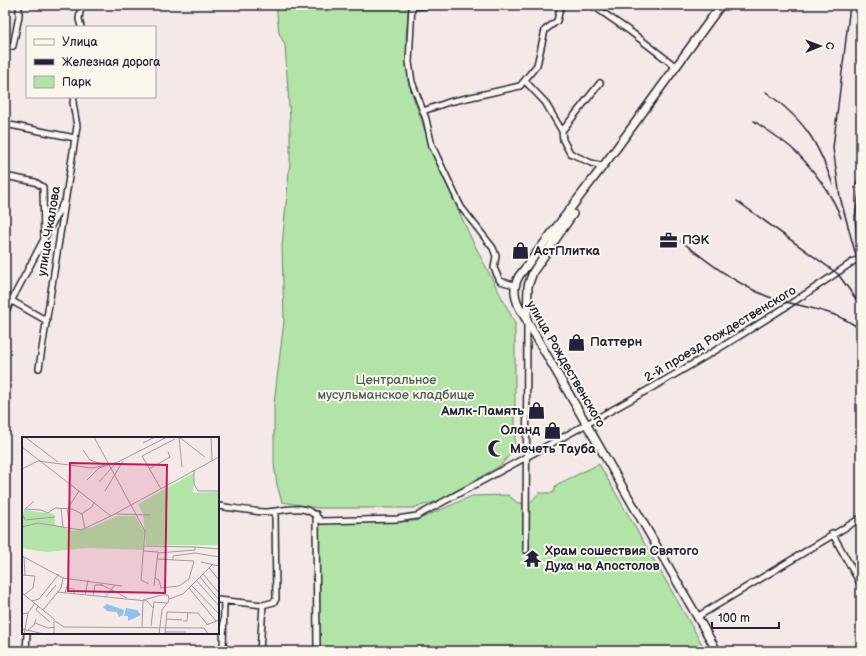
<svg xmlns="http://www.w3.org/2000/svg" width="866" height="656" font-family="'Balsamiq Sans',sans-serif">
	<rect width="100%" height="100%" fill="#f5e9e8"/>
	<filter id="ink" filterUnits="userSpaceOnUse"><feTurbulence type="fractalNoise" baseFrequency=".025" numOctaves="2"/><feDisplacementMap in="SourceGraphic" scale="8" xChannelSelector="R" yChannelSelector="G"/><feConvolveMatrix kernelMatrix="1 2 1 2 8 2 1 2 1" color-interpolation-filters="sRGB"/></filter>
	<g filter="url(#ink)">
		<!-- green -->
		<path fill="#b1e4a6" stroke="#6a8370" d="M276,5H409L406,36L408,81L425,131L435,159L472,240L515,323V449L500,466L438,501L413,508H318L282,502L277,485L274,464V403L284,321L282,246L290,162V121L285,45L279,33Z
			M599,464L706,651H318L317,524L415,521L472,496L508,495L518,503H530L539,493H553L556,485Z"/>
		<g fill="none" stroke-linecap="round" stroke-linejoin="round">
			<defs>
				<path id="minor" d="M81,5L79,19L81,27
					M412,5L409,62L412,82L426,119L432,146L461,207L493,248L496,256L494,268L500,281L514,285
					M592,5L631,32L675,66
					M412,7L431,5
					M5,48L13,46L19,16V5
					M525,81L545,102L562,131L563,140L570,153L591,163L603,166
					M423,111L449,102L520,86L537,65L545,30L557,21L561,5
					M5,124L75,138
					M562,131L600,83
					M5,176L35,182L43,187L44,238
					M5,294L12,301L47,321
					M5,313L63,203
					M39,368L77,126L73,103L74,97
					M218,506C233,508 249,511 264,512C286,512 304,500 321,521L397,519L417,516C565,436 716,358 854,261L861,259
					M316,514L317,651
					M832,533L861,585
					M526,550L527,323
					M218,600L263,605L274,602L276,599L275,512
					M697,617L861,518
					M26,651L27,633
					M223,651L224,601
					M260,651L263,605"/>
				<path id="secondary" d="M527,320L528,286L533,272L573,214
					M717,651L519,307C514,295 513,287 519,276L616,149L721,5"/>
			</defs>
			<!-- minor casing -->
			<use href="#minor" stroke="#22223b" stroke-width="8"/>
			<!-- secondary casing -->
			<use href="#secondary" stroke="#22223b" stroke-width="10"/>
			<!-- minor -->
			<use href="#minor" stroke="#fbf7ec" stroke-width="5"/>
			<!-- secondary -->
			<use href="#secondary" stroke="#fbf7ec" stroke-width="7"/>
			<!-- rail -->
			<path stroke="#22223b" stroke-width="1.5" d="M850,5L833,148L840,197L861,274
				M766,92C805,121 817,140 833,185
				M754,121C768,131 785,141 797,153C813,169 833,196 841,218
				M855,188L861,170
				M737,201L838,274L861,306
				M681,241C709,263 736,284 769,297C800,308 834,308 861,330
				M857,242L855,217L861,182"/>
		</g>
	</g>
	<!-- icons -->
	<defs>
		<symbol id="office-bare" viewBox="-9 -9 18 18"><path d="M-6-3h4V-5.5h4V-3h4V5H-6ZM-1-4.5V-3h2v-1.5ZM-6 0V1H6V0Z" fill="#22223b" stroke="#fbf7ec" stroke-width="2.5" paint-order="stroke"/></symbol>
		<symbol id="shop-bare" viewBox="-9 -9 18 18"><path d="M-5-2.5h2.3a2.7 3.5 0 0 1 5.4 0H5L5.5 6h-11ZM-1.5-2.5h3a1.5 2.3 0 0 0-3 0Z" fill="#22223b" stroke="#fbf7ec" stroke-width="2.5" paint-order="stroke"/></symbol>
		<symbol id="mosque-bare" viewBox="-9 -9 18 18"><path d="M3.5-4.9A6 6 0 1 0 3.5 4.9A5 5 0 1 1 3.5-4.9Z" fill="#22223b" stroke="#fbf7ec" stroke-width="2.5" paint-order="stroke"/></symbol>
		<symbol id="temple-bare" viewBox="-9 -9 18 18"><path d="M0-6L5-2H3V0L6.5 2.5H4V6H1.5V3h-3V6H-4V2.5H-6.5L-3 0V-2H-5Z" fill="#22223b" stroke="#fbf7ec" stroke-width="2.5" paint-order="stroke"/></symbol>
	</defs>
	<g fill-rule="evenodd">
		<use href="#office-bare" x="656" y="228" width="25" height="25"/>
		<use href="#shop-bare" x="508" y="238" width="25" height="25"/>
		<use href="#shop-bare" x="564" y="330" width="25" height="25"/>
		<use href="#shop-bare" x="524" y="398" width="25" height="25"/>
		<use href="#shop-bare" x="540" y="418" width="25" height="25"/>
		<use href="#mosque-bare" x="484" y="436" width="25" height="25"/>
		<use href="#temple-bare" x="520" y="546" width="25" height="25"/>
	</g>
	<g text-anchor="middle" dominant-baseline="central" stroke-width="4" stroke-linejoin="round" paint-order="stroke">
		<!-- street labels -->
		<g font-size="13" fill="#22223b" stroke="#fbf7ec">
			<text transform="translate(49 231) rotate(-81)">улица Чкалова</text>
			<text transform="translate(720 334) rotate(-31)">2-й проезд Рождественского</text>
			<text transform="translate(566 364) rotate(60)">улица Рождественского</text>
		</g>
		<!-- poi labels -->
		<g font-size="13" font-weight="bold" fill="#22223b" stroke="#fbf7ec" text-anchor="start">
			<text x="682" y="240">ПЭК</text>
			<text x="534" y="251">АстПлитка</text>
			<text x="590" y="342">Паттерн</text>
			<text x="524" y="411" text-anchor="end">Амлк-Память</text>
			<text x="540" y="430" text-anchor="end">Оланд</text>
			<text x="510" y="449">Мечеть Тауба</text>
			<text x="545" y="551">Храм сошествия Святого<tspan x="545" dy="15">Духа на Апостолов</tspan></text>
		</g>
		<!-- park labels -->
		<g font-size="13" fill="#4d5c5b" stroke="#fbf7ec">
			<text x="396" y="380">Центральное<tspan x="396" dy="15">мусульманское кладбище</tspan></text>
		</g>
	</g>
	<!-- overview -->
	<g transform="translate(22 437)">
		<rect width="197" height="197" fill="#f5e9e8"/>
		<path d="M172,36L171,56L197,55V108H124L121,77L116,67ZM3,73L32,77L33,88L52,94L70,90L95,79H113L122,94L121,113L64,111L25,115L4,112L0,110V77Z" fill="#b1e4a6"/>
		<path d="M85,167L102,173L101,178L97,180L95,175L85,174L81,170ZM104,171L115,173L119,178L106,184V179H102Z" fill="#92bfec"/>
		<path fill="none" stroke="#a199a3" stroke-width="1" d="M3,0L36,25M72,0L123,94L119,143L127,147M157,0L183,20M157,0L160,30M189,0L190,23M121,6L133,0M0,10L89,79M61,13L68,23L82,28M0,32L16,24L70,31L93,26M127,32L148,20L146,15M172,34V47L176,54H197M65,43L77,31L96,25L145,0M77,45L93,27M139,52L120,19L153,2M83,54L101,24M39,71L41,91M45,71L48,93M46,71L57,54M3,72L19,73L26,76L33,71L50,72L60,77L63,92M2,73L12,64M0,76L3,83L33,80M59,77L70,70L72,65M94,77L128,78M89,79L197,20M0,90L16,86L59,93L89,79M122,109L173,110V113L136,116M173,110L197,112M122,114L136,115L132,149M0,119L41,141L100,149M2,120L3,138M151,123V119L173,116L197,120M179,125L197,129M187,131L197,143M181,137L197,156M0,138L13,139L11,151L2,158M178,140L197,163M133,141L137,143L139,151L157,149L167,142L172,124L135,122M174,143L197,169M78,147L105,161M170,149L197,177M44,151L52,152V157M167,151L194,184M35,155L125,164L131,171M0,156L32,182V197M43,156L47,142M63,158L66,143M71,159L73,148H81M24,160L34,148M83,160L93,148M121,163L140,158H146L147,162M10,164L17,162L37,137M16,169L14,173L28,185M21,173L39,151L41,141M6,176L13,166M0,177L6,176L2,197M144,182L160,183M33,184L42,190L182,191L186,197M161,184H165L166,176M13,186L26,191L33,190M184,188L197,183M129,189L132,165L146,166L147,162L161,157L191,127M120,190L121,164M0,192L22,197M6,193L12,188L14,182M143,195H164M137,197L140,173L145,166M143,197L145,175L176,176L185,187"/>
		<path fill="#c2185b" fill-opacity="0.15" stroke="#c2185b" stroke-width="2" d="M48,26L145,28L143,156L46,154Z"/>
		<rect width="197" height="197" fill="none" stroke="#22223b" stroke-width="2"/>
	</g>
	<!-- margin -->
	<rect width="866" height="656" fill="none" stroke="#fbf7ec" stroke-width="20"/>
	<rect x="10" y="10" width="846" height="636" fill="none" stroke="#22223b" stroke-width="1.5" filter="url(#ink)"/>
	<!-- legend -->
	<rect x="26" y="26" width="130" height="72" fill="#fbf7ec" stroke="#a4a2a5"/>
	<rect x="34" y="39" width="20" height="6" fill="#fbf7ec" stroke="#a4a2a5"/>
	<text x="62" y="46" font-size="12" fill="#22223b">Улица</text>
	<rect x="34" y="59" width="20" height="6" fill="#22223b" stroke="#a4a2a5"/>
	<text x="62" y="66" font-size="12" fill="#22223b">Железная дорога</text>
	<rect x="34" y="76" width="20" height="12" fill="#b1e4a6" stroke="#a4a2a5"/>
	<text x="62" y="86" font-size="12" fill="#22223b">Парк</text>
	<!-- north arrow -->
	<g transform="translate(820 46) rotate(89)" stroke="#fbf7ec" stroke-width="3" paint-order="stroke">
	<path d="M0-3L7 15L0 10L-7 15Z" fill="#22223b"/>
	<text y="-6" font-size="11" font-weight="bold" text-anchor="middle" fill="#22223b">С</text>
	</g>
	<!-- scale -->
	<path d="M712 622v6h67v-6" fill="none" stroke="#22223b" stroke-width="2"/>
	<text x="718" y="622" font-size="12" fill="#22223b" stroke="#fbf7ec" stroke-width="3" paint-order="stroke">100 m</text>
</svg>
